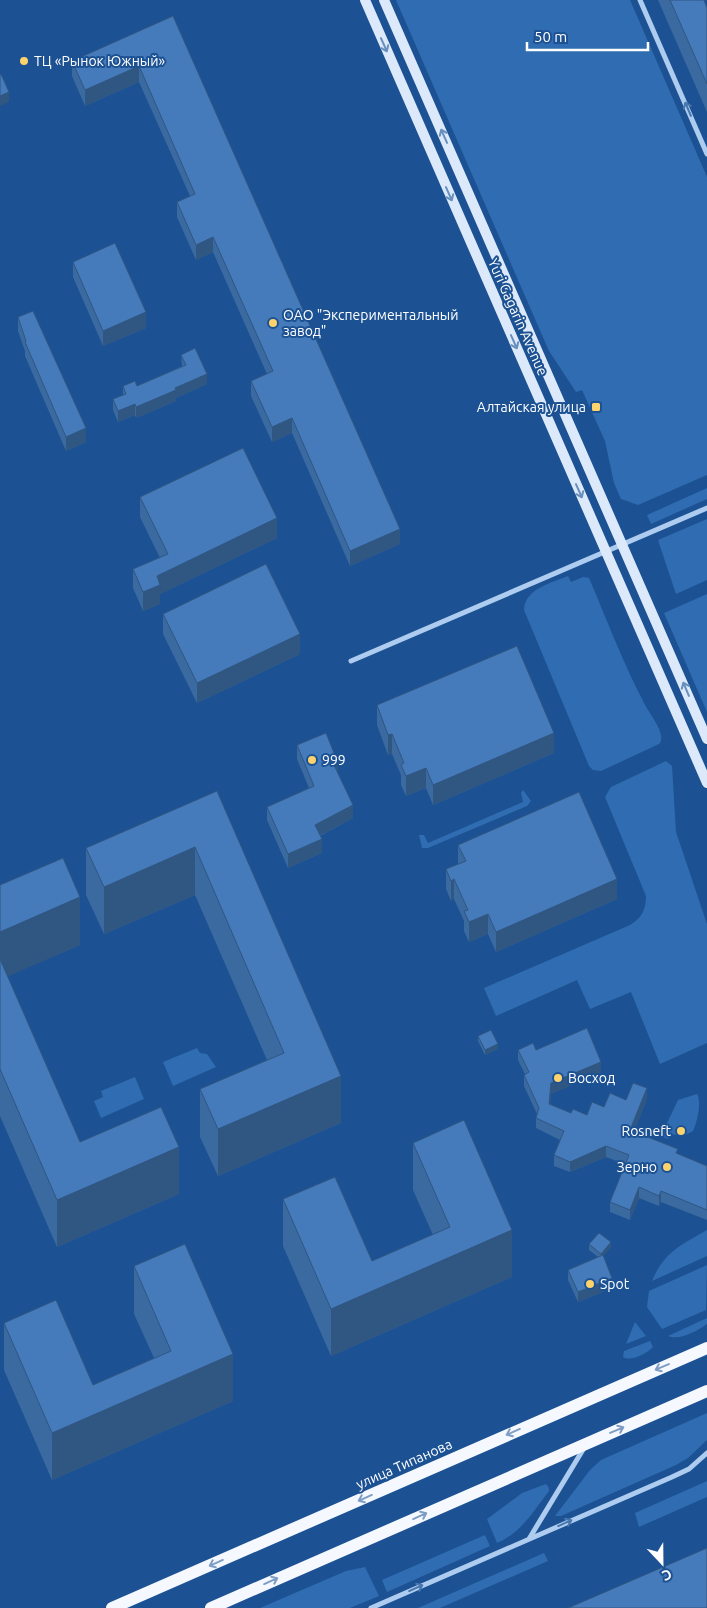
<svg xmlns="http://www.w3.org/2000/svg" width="707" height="1608" font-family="Ubuntu,sans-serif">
	<rect width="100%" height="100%" fill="#1c5293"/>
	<!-- green -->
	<path fill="#306cb1" d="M396,0H630L707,177V475L638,505L621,499L614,483L605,441L582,390L576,392L549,351Z
		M707,488V499L651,524L647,515Z
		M707,519V580L676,594L658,540Z
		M568,576L571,582L583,577L589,578C607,620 623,663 644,703C648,712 668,735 659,744L601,771L593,770L589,766L524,610C525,588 552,583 568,576Z
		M707,594V712L664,613Z
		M666,761L672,766L676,832L707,924V1043L660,1064L631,992L590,1009L577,980L496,1016L484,988L630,925C642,918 646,909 646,896L605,797L611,787Z
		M523,790L531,801L527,806L428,848H422L419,835H424L428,843L523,802L521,793Z
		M197,1048L200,1053L207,1054L216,1067L173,1086L163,1062Z
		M135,1077L144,1099L101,1118L94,1101L103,1097L101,1091Z
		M697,1094C702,1102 697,1123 693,1131L683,1136L671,1134L668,1139L661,1136L678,1100Z
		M707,1230V1256L652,1281C664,1252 681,1245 707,1230Z
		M707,1265L706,1310L662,1329L647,1307L649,1291Z
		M707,1318V1324C697,1331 680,1341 668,1336Z
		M635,1322L646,1336L626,1344Z
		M650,1341L653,1347C647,1354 630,1362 623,1357L624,1351Z
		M707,1413V1440L688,1458L676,1465L561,1516H555L590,1470L601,1460Z
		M707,1481V1497L639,1527L635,1513Z
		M546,1484L549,1488V1491C533,1512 521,1533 497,1543L487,1519L522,1493Z
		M485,1535L490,1546L387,1592L382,1580Z
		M544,1553L548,1561L440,1608H418Z
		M365,1567L379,1596L350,1608H260L346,1571Z"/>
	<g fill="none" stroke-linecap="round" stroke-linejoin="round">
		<!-- minor -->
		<path stroke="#aeccef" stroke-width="5" d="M640,0L707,154
			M351,661L707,508
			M529,1539L584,1448
			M371,1608L672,1477L689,1469L707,1453"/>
		<!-- secondary -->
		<path stroke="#dbe9fa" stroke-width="10" d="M365,0L707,783
			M384,0L707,739"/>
		<!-- primary -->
		<path stroke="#f5f9ff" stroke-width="12" d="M112,1608L707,1348
			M211,1608L707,1391"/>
	</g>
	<!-- wall -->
	<path fill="#3b6aa0" d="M658,0H704L707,8V112Z
		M173,16L400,544L350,566L292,433L272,442L251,396V381L267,374L213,252L196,260L177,217V202L190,196L139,82L85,106L72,76V61Z
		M73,262L146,328L103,346L73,277Z
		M18,317L86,442L66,451L25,356V351L18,331Z
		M181,355L207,384L176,398V401L136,418L135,415L118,422L113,410V399L123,395V386H137L182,366Z
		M140,497L277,538L160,594V604L143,611L133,588V569L160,558L140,517Z
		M163,614L300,654L197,703L163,634Z
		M377,705L554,753L433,805L426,788L406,796L401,785V775L392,754L388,755L377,725Z
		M297,745L338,774L353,818L320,836L322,853L288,868L267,820V807L309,788L297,759Z
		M217,791L341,1123L218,1176L200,1137V1089L267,1060L195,895L104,934L86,895V848Z
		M458,845L617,899L496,952L488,934L469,942L464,931V921L454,899L451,901L446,889V869L458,864Z
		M0,885L80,945L7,976L80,1142L179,1194L57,1247L0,1116Z
		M478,1036L498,1049L485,1055L478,1041Z
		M518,1050H536L601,1072L551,1094L550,1104L571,1113L587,1115L604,1107L626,1100L647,1099L634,1131L678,1154L707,1166V1220L661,1202L659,1206L639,1198L630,1220L610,1212V1202L625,1164L606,1157L570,1172L554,1166V1155L560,1140L536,1128V1118L537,1114L524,1086V1075L525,1074L518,1060Z
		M413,1143L512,1277L331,1356L283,1246V1199L372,1261L433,1235L413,1190Z
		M589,1244L611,1247L603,1256L612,1288L578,1302L568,1280V1270L598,1257L589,1250Z
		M134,1266L233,1401L52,1480L4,1370V1323L93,1385L154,1358L134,1314Z"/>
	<!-- shaded-wall -->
	<path fill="#305682" d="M139,66V82L85,106V90Z
		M9,92V102L0,106V96Z
		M213,237V252L196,260V245Z
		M146,312V328L103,346V331Z
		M207,374V384L176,398V401L136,418V407L175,388Z
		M135,404V415L118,422V411Z
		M292,418V433L272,442V427Z
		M86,428V442L66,451V437Z
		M277,518V538L160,594V604L143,611V592L157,576Z
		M400,529V544L350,566V551Z
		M300,634V654L197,703V683Z
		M554,733V753L433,805V785Z
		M392,734V754L388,755V735Z
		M338,763V776L334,765Z
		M426,768V788L406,796V776Z
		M353,805V818L315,838V825Z
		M322,839V853L288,868V854Z
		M195,847V895L104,934V887Z
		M454,879V899L451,901V881Z
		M617,879V899L496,952V932Z
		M80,897V945L0,980V932Z
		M488,914V934L469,942V922Z
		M498,1044V1049L485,1055V1050Z
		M601,1062V1072L551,1094L549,1115V1104L551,1083Z
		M341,1076V1123L218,1176V1129Z
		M647,1088V1099L630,1141V1130Z
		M606,1146V1157L570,1172V1162Z
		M179,1147V1194L57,1247V1200Z
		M639,1187V1198L630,1220V1210Z
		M661,1191V1202L659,1206V1196Z
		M512,1230V1277L331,1356V1309Z
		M611,1242V1247L601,1259V1254Z
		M612,1278V1288L578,1302V1292Z
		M233,1354V1401L52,1480V1433Z"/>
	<!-- building -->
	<path fill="#457bba" stroke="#305682" d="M670,0H704L707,8V84Z
		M173,16L400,529L350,551L292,418L272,427L251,381L273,371L213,237L196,245L177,202L195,194L139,66L85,90L72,61Z
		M1,74L9,92L0,96V75Z
		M115,243L146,312L103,331L73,262Z
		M33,311L86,428L66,437L25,342L26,341L18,317Z
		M195,348L207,374L175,388L176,390L136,407L135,404L118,411L113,399L126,394L123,386L135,381L137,386L186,365L181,355Z
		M243,448L277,518L157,576L160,585L143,592L133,569L168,554L140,497Z
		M266,564L300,634L197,683L163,614Z
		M517,646L554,733L433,785L426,768L406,776L401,765L404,763L392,734L388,735L377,705Z
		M326,733L338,763L334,765L353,805L315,825L322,839L288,854L267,807L314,786L297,745Z
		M217,791L341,1076L218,1129L200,1089L284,1053L195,847L104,887L86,848Z
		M579,792L617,879L496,932L488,914L469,922L464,911L468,910L454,879L451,881L446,869L466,861L458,845Z
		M63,858L80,897L0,932V885Z
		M0,959L80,1142L161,1107L179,1147L57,1200L0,1069Z
		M587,1028L601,1062L551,1083L549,1104L571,1113L573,1109L587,1115L592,1102L604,1107L610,1093L626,1100L633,1083L647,1088L630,1130L678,1149L676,1153L707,1166V1210L661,1191L659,1196L639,1187L630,1210L610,1202L629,1155L606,1146L570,1162L554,1155L564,1131L536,1118L539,1108L524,1075L529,1072L518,1050L533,1043L536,1050Z
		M491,1030L498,1044L485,1050L478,1036Z
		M464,1120L512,1230L331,1309L283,1199L335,1177L372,1261L450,1227L413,1143Z
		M599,1233L611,1242L601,1254L589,1244Z
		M185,1244L233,1354L52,1433L4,1323L56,1300L93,1385L171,1351L134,1266Z
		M603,1255L612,1278L578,1292L568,1270Z
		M707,1548V1608H568Z"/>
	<!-- one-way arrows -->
	<defs><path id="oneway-shaft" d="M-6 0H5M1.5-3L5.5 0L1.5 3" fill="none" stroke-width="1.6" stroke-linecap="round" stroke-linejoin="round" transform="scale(1.25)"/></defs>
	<g stroke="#688ebc">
		<use href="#oneway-shaft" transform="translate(384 45) rotate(66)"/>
		<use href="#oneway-shaft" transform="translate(444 136) rotate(-114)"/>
		<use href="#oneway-shaft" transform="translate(449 194) rotate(66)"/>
		<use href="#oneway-shaft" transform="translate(514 342) rotate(66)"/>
		<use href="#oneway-shaft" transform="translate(579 491) rotate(66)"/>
		<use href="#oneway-shaft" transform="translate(686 689) rotate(-113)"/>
	</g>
	<g stroke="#4877af">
		<use href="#oneway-shaft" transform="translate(688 109) rotate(-113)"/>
		<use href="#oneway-shaft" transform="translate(565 1523) rotate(-24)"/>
		<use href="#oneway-shaft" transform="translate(416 1588) rotate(-24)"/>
	</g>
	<g stroke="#7e9dc4">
		<use href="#oneway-shaft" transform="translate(662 1367) rotate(157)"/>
		<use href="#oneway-shaft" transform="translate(617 1430) rotate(-23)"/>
		<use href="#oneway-shaft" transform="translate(513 1432) rotate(156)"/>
		<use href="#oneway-shaft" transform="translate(365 1498) rotate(156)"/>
		<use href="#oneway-shaft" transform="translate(420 1516) rotate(-24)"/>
		<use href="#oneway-shaft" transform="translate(216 1563) rotate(156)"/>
		<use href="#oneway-shaft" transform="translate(271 1581) rotate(-24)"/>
	</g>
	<!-- markers -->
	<g fill="#fed26c" stroke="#1c5293" stroke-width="2">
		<circle cx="24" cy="61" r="5"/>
		<circle cx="273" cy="323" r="5"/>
		<rect x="591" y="402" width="10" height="10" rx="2.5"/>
		<circle cx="312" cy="760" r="5"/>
		<circle cx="558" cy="1078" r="5"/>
		<circle cx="681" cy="1131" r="5"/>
		<circle cx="667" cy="1167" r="5"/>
		<circle cx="590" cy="1284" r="5"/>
	</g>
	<g text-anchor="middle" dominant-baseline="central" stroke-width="4" stroke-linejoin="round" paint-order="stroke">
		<!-- poi labels -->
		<g font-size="14" fill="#fff" stroke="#1c5293" text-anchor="start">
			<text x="34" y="61">ТЦ «Рынок Южный»</text>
			<text x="283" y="315">ОАО "Экспериментальный<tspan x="283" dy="16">завод"</tspan></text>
			<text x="586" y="407" text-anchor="end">Алтайская улица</text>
			<text x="322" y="760">999</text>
			<text x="568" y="1078">Восход</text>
			<text x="671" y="1131" text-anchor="end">Rosneft</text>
			<text x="657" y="1167" text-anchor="end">Зерно</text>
			<text x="600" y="1284">Spot</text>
		</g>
		<!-- street labels -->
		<g font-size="14" fill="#fff" stroke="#1c5293">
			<text transform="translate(518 317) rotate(66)">Yuri Gagarin Avenue</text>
			<text transform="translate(404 1464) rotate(-24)">улица Типанова</text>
		</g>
	</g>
	<!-- north arrow -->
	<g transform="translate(662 1563) rotate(158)" stroke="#1c5293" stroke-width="4" paint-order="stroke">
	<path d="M0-4L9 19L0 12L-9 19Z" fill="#ffffff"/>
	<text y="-8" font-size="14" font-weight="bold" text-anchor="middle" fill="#ffffff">С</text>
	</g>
	<!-- scale -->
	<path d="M527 42v8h121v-8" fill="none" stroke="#ffffff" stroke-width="2.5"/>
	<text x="534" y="42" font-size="15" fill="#ffffff" stroke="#1c5293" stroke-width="4" paint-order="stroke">50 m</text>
</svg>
